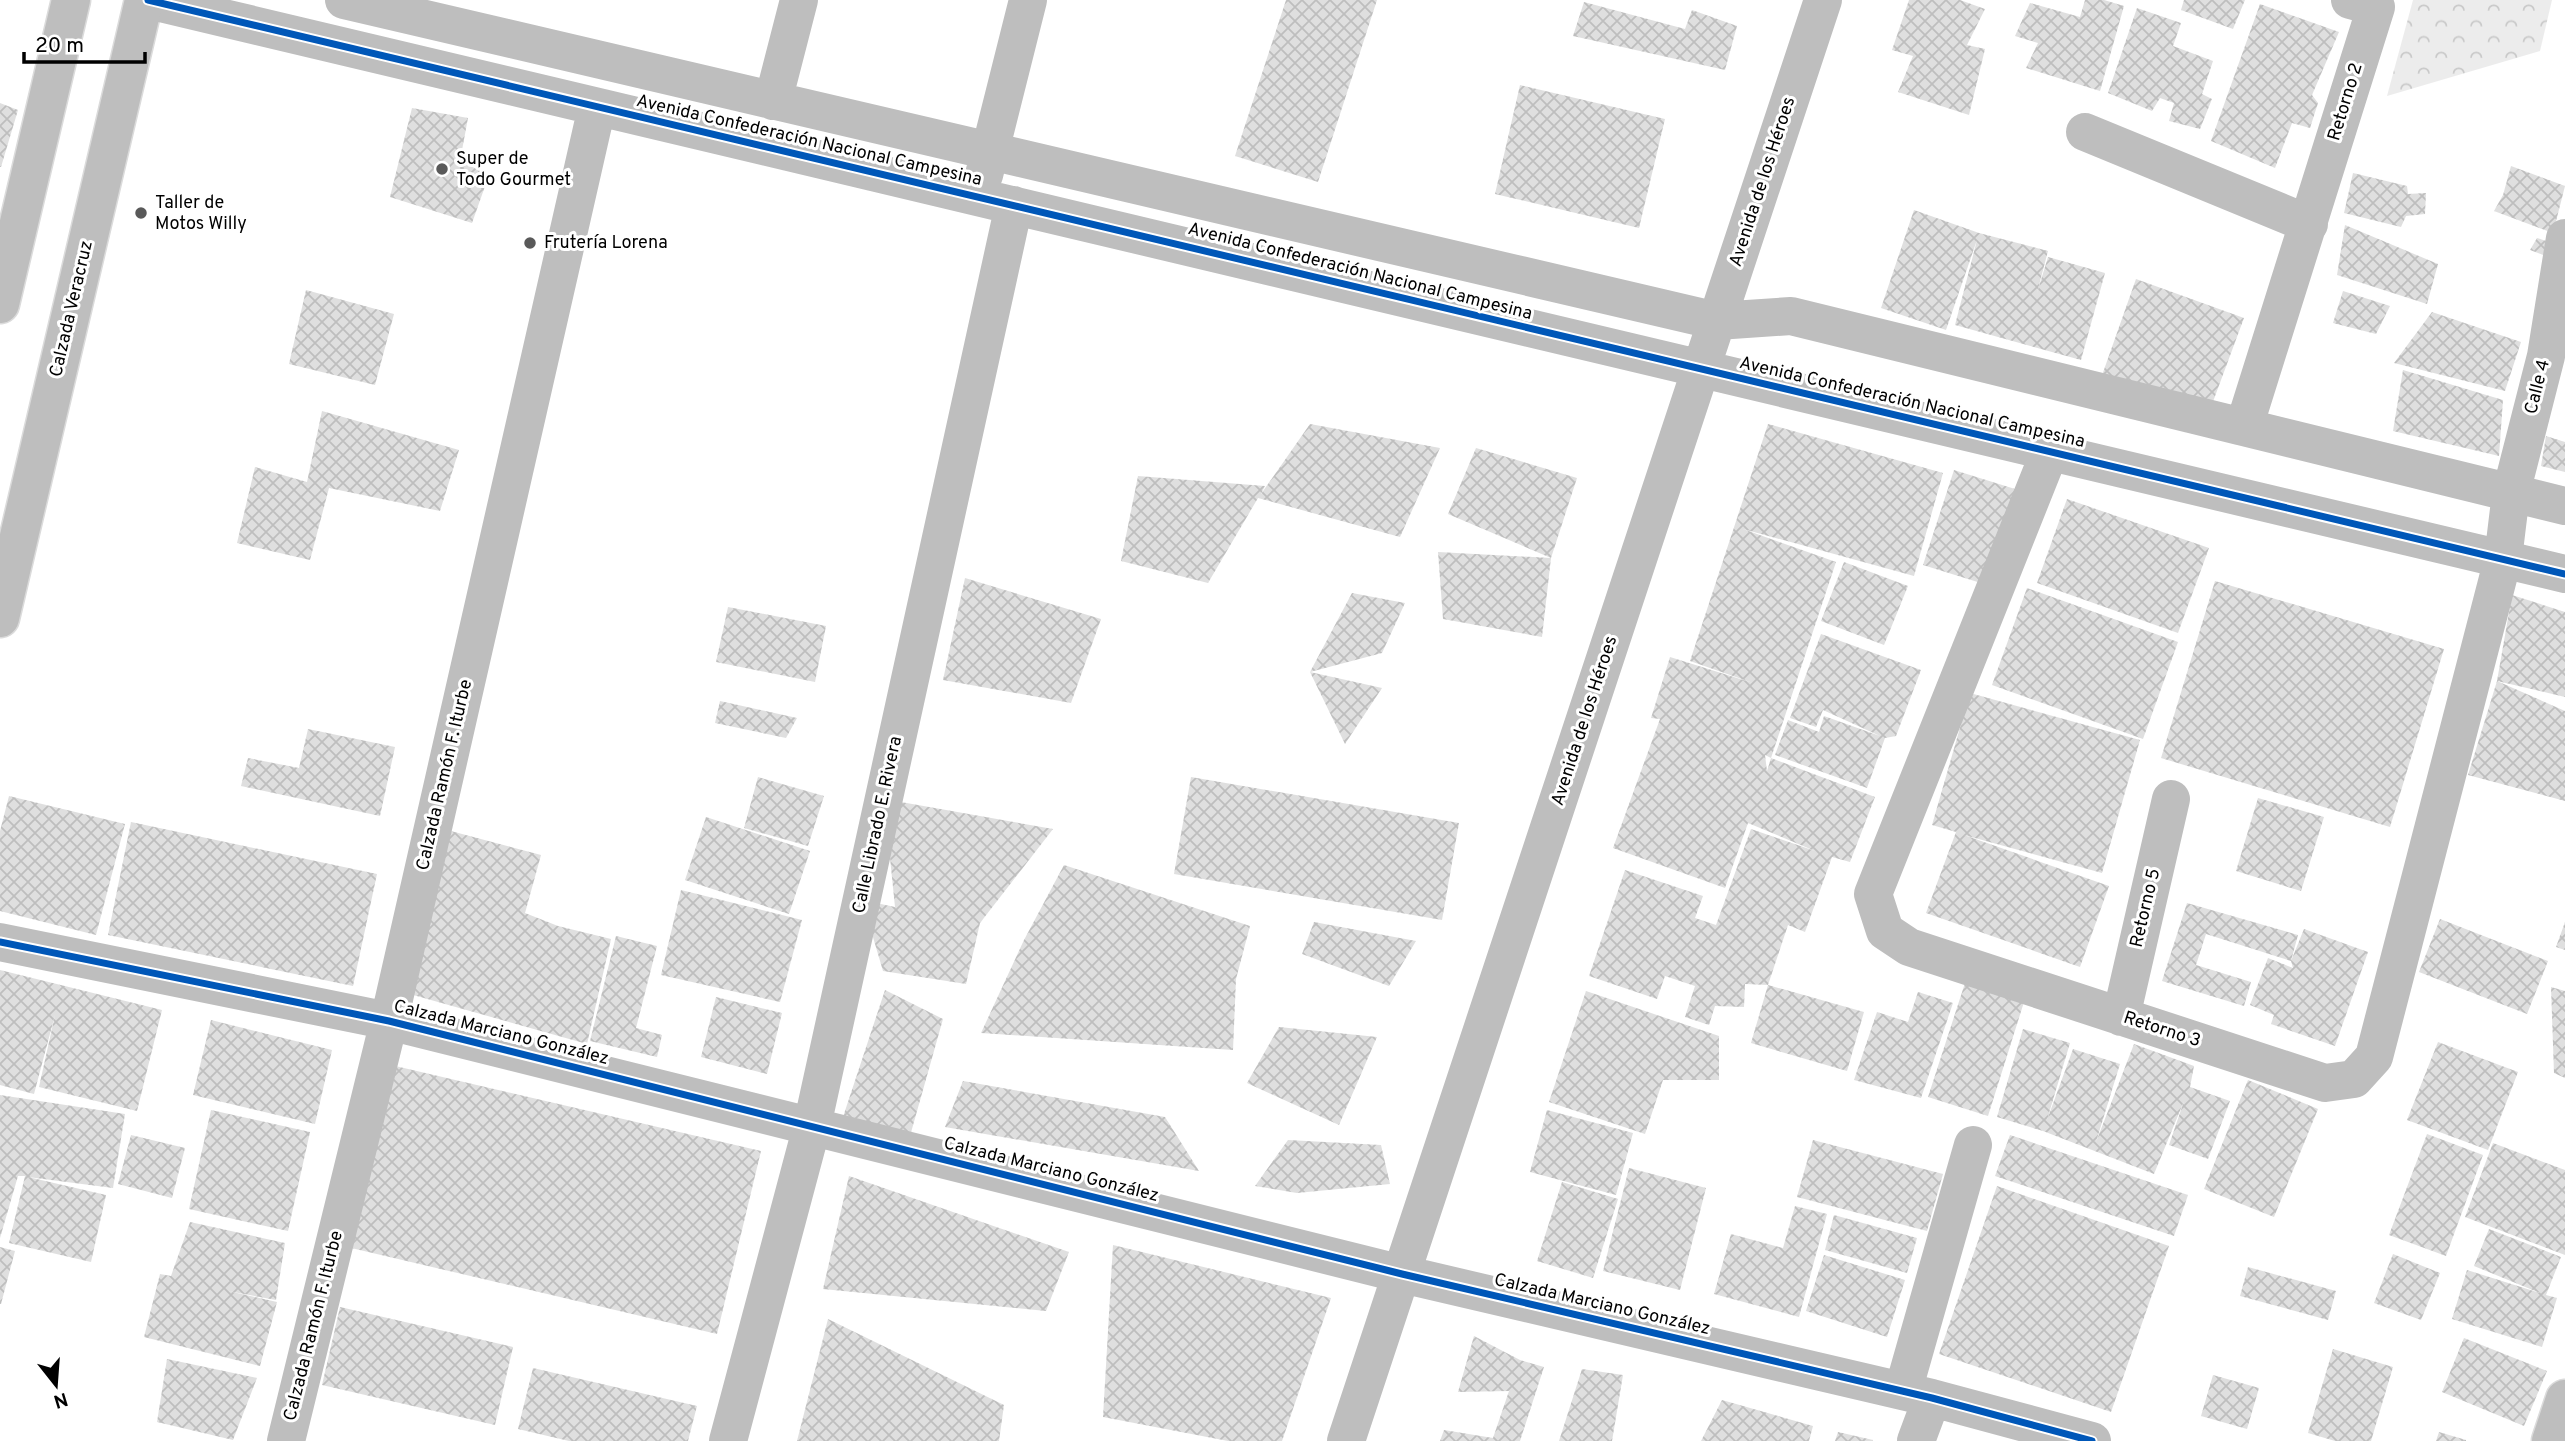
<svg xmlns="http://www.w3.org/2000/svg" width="2565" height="1441" font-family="Overpass,sans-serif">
	<defs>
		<pattern id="park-crowns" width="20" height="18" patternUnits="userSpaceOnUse" patternTransform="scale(1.75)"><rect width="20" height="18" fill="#ececec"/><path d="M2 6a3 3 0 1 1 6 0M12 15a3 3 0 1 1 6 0" fill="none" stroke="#c9c9c9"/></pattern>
		<pattern id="building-cross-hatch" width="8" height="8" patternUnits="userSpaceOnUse" patternTransform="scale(1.75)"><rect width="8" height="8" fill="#dfdfdf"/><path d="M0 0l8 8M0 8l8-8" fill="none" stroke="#bebebe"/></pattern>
	</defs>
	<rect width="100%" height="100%" fill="#fff"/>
	<!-- park -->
	<path fill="url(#park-crowns)" d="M2413,0H2552L2540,51L2387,96Z"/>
	<!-- building -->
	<path fill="url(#building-cross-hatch)" d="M1286,0H1377L1318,182L1235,156Z
		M1909,0H1960L1985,9L1967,45L1985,49L1969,115L1898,92L1913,56L1892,50Z
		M2085,0H2104L2124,6L2100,91L2026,68L2038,43L2015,36L2030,3L2080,17Z
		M2184,0H2245L2233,29L2181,10Z
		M1584,2L1685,29L1692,10L1737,26L1725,70L1573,36Z
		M2260,4L2339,32L2312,95L2318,103L2310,128L2292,123L2275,168L2211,141Z
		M2137,8L2181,23L2173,46L2213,61L2202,94L2212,99L2200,129L2169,121L2174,103L2160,98L2152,111L2108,93Z
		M1520,85L1665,119L1639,228L1495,194Z
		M0,103L18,110L1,167H0Z
		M412,108L468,118L460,161L489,175L472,223L390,197Z
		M2511,166L2565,186L2553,233L2494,211L2503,195Z
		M2353,173L2407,186L2408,194L2426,193L2425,214L2406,216L2401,227L2344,213Z
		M1914,210L1979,233L2048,251L2037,293L2048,257L2105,273L2081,360L1955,325L1977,240L1946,330L1881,308Z
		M2345,225L2438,264L2427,304L2337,275Z
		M2537,238L2556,244L2551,258L2530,250Z
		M2136,279L2244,318L2211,407L2100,381Z
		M306,290L394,314L375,385L289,364Z
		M2343,291L2390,306L2376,334L2333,323Z
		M2432,312L2521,342L2505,391L2394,363Z
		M2403,370L2503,400L2499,456L2393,431Z
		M322,411L459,450L440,511L329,488L310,560L237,543L255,467L307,482Z
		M1310,424L1440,448L1400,537L1258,498L1208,583L1121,561L1138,476L1265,486L1261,494Z
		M1768,424L1943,473L1914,576L1743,529L1836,562L1771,758L1765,755L1767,771L1771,758L1875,797L1850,862L1832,857L1805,932L1788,925L1768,985L1745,984L1744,1007L1715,1006L1709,1025L1685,1017L1695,986L1665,976L1657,999L1589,976L1625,870L1703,896L1695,918L1716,925L1751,829L1815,851L1748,823L1725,888L1613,848L1660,719L1651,718L1670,657L1753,683L1690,661Z
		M2546,436L2565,442V472L2541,466Z
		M1476,448L1577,478L1551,558L1542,637L1443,619L1438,552L1551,558L1448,514Z
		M1954,470L2015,489L1984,584L1923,565Z
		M2067,499L2209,548L2178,633L2037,583Z
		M1844,562L1908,586L1884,645L1821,621Z
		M965,578L1101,619L1071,703L943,680Z
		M2215,581L2444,649L2390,827L2161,758Z
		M2027,588L2178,642L2143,739L1992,685Z
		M1352,593L1405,603L1382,653L1310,672Z
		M2512,595L2565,612V697L2497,681L2565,711V801L2468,775L2497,681Z
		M728,607L826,626L815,682L716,662Z
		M1821,634L1921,670L1896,736L1885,738L1867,788L1775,755L1788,720L1819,732L1824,716L1880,736L1823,710L1816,727L1790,718Z
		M1310,672L1382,688L1345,744Z
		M1970,693L2140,740L2102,873L1964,835L2109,886L2080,967L1926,913L1956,832L1932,825Z
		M720,701L797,718L786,738L715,723Z
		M308,729L395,747L380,816L241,786L248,758L299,768Z
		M758,777L824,796L808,846L744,828Z
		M1191,777L1459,823L1442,920L1174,874Z
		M9,796L125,824L96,935L0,911V831Z
		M2258,798L2324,817L2301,891L2236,871Z
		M884,799L1053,829L980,923L966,984L883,971L862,900L895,907Z
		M706,817L810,851L789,914L685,880Z
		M131,822L377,874L353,986L108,935Z
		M447,830L541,855L525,913L558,926L611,939L587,1044L399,991Z
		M1064,865L1250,926L1236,979L1233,1050L981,1033L1024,940Z
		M681,890L802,920L780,1002L661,975Z
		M2187,903L2298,935L2291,961L2206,934L2196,965L2251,982L2244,1006L2162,981Z
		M2440,919L2548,961L2527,1014L2419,972Z
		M1314,922L1416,941L1389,986L1302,954Z
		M2565,922V950L2556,947Z
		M2304,929L2368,952L2335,1046L2271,1024L2274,1015L2250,1005L2268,958L2293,968L2291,961Z
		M616,936L657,946L636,1028L662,1035L657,1057L590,1041Z
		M0,970L162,1010L137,1111L39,1087L55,1015L34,1094L0,1085Z
		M1965,983L2024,1002L1988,1116L1928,1097Z
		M1768,985L1864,1012L1847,1071L1751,1043Z
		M2551,987L2565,991V1078L2554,1073Z
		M885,990L943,1019L910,1136L842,1120Z
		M1586,991L1719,1036V1080H1663L1645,1134L1549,1102Z
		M1918,992L1953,1003L1921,1098L1854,1080L1877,1012L1908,1022Z
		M716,997L782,1013L767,1074L701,1057Z
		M211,1020L332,1050L315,1124L193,1095Z
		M1279,1027L1377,1037L1339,1125L1247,1083Z
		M2023,1029L2070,1043L2047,1120L2073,1049L2120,1064L2096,1142L2134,1044L2194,1066L2190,1087L2230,1101L2208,1159L2169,1145L2184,1101L2154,1174L2043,1131L1997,1117Z
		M2438,1042L2518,1072L2488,1150L2407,1120Z
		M391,1065L761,1151L717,1334L347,1247Z
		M2248,1080L2318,1109L2274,1217L2204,1189Z
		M963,1081L1165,1117L1199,1171L945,1127Z
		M0,1095L125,1114L113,1188L28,1177L106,1195L91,1262L9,1243L25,1176H18L0,1238Z
		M211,1110L310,1132L288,1231L189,1209Z
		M1547,1110L1633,1133L1616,1195L1530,1172Z
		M2427,1134L2483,1155L2446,1256L2389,1235Z
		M131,1135L185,1148L172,1198L118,1184Z
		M2010,1135L2188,1195L2174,1236L1995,1176Z
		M1288,1140L1381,1145L1390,1184L1297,1193L1255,1186Z
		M1813,1140L1943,1174L1927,1231L1797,1197Z
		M2493,1143L2565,1170V1255L2465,1217Z
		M1629,1168L1706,1188L1680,1290L1603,1271Z
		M849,1176L1069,1252L1046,1311L823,1289Z
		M1562,1182L1618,1199L1593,1278L1537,1261Z
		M1997,1186L2169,1246L2111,1412L1939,1354Z
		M1795,1206L1827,1214L1799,1317L1714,1294L1731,1234L1783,1248Z
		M1834,1215L1917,1238L1907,1273L1825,1250Z
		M190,1222L285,1243L276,1300L228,1291L277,1302L260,1366L144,1337L160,1274L171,1276Z
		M2489,1229L2561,1257L2546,1295L2557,1298L2542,1347L2452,1319L2467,1270L2540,1293L2474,1266Z
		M1113,1245L1331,1298L1282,1441H1228L1103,1417Z
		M0,1247L15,1251L1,1304H0Z
		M2393,1254L2440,1273L2421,1320L2374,1303Z
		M1824,1255L1905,1280L1887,1337L1806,1311Z
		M2248,1267L2336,1291L2328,1320L2240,1296Z
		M340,1307L513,1347L495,1425L322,1385Z
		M828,1319L1004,1405L999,1441H797Z
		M1474,1336L1520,1360L1544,1367L1520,1441H1440L1444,1430L1493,1438L1509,1391L1458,1392Z
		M2464,1338L2547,1371L2524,1426L2442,1392Z
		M2333,1349L2393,1367L2371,1441H2335L2308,1433Z
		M167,1359L257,1378L233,1440L157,1422Z
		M533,1368L697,1406L688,1441H569L518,1429Z
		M1582,1369L1623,1375L1612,1441H1559Z
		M2213,1375L2259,1388L2247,1429L2201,1416Z
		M1722,1400L1813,1426L1809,1441H1701Z
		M1838,1432L1873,1440V1441H1835Z
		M2439,1432L2466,1440V1441H2436Z"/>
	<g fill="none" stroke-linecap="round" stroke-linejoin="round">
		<defs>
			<path id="major" d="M0,304L71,0
				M0,618L144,0
				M2551,1441L2565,1399"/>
		</defs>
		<!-- major casing -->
		<use href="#major" stroke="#dbdbdb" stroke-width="41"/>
		<!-- minor -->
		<path stroke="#bebebe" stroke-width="38" d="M148,0L2565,574
			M344,0L1717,321L1791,316L2565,506
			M773,101L799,0
			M2085,132L2309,224
			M984,175L1028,0
			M2244,427L2376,7L2350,0
			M2050,451L1873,894L1885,931L1909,947L2325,1083L2354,1079L2374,1057L2503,559L2511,493L2546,356L2565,238
			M0,942L389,1021L1402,1274L1932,1398L2092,1441
			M2121,1017L2171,799
			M1903,1391L1973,1145
			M286,1441L389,1021L597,107
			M728,1441L812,1126L1014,205
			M1346,1441L1823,0
			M1916,1441L1932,1398"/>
		<!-- major -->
		<use href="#major" stroke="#bebebe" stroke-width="38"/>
		<defs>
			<path id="cycleway" d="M148,0L2565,574
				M0,942L389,1021L1402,1274L1932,1398L2092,1441"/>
		</defs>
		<!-- cycleway casing -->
		<use href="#cycleway" stroke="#fff" stroke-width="11"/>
		<!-- cycleway -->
		<use href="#cycleway" stroke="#0057b8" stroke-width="7"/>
	</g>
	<!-- markers -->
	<g fill="#595959" stroke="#fff" stroke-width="2.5">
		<circle cx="442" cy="169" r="7"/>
		<circle cx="141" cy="213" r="7"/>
		<circle cx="530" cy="243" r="7"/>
	</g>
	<g text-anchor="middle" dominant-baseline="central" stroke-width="6" stroke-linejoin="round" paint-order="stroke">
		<!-- street labels -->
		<g font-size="18" fill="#000" stroke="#fff">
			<text transform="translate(2346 102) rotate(-73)">Retorno 2</text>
			<text transform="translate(809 141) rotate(13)">Avenida Confederación Nacional Campesina</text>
			<text transform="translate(1763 182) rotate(-72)">Avenida de los Héroes</text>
			<text transform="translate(1360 272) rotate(14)">Avenida Confederación Nacional Campesina</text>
			<text transform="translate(72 309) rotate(-77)">Calzada Veracruz</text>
			<text transform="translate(2538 387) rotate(-76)">Calle 4</text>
			<text transform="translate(1912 403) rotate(13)">Avenida Confederación Nacional Campesina</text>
			<text transform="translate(1585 721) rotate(-72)">Avenida de los Héroes</text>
			<text transform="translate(445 775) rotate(-77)">Calzada Ramón F. Iturbe</text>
			<text transform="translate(878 825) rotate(-78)">Calle Librado E. Rivera</text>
			<text transform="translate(2146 908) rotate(-77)">Retorno 5</text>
			<text transform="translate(2162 1030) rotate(18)">Retorno 3</text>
			<text transform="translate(501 1033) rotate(14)">Calzada Marciano González</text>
			<text transform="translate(1051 1170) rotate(14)">Calzada Marciano González</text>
			<text transform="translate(1602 1305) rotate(13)">Calzada Marciano González</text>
			<text transform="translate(314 1326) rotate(-76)">Calzada Ramón F. Iturbe</text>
		</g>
		<!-- poi labels -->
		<g font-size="18" fill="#000" stroke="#fff" text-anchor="start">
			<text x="456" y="159">Super de<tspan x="456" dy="21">Todo Gourmet</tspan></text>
			<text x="155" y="203">Taller de<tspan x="155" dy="21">Motos Willy</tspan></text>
			<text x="544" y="243">Frutería Lorena</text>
		</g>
	</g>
	<!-- north arrow -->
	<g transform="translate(56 1385) rotate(163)" stroke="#ffffff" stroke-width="5" paint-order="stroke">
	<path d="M0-5L12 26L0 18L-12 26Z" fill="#000000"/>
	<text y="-10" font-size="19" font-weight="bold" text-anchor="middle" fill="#000000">N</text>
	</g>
	<!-- scale -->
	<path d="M24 52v10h121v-10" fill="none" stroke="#000000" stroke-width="3.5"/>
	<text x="35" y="52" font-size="21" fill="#000000" stroke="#ffffff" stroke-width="5" paint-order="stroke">20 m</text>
</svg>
